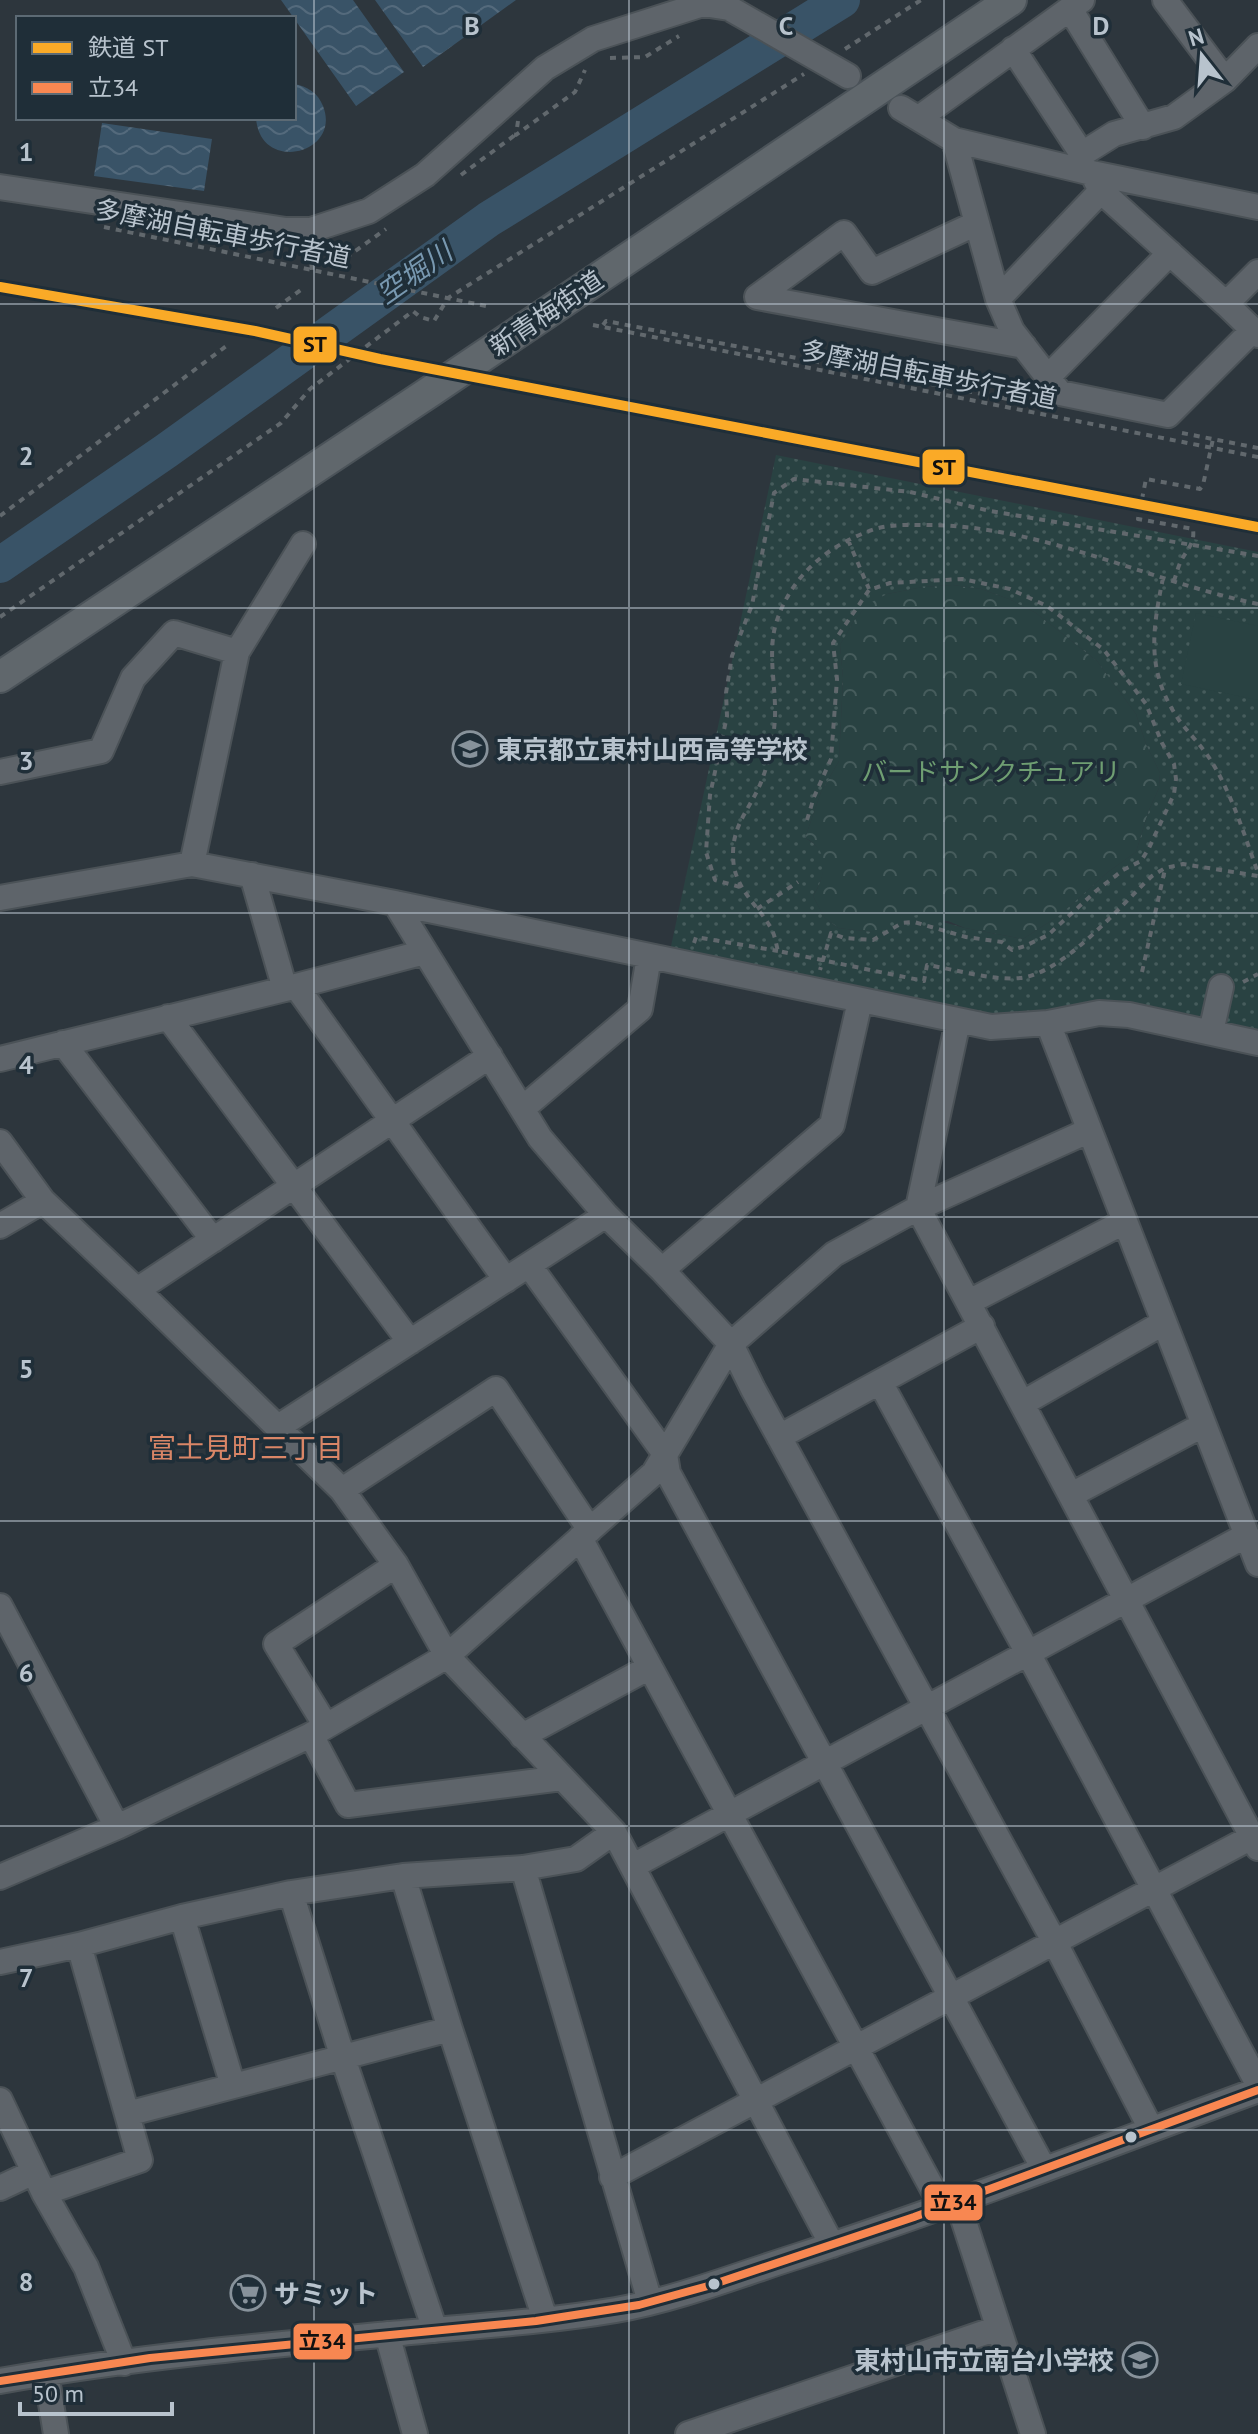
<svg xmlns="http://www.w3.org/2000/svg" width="1258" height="2434" font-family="'PT Sans','Noto Sans JP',sans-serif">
	<defs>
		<pattern id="forest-crowns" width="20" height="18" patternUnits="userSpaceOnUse" patternTransform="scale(2)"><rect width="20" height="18" fill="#294242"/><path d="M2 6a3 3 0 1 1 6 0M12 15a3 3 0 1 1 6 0" fill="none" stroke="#465c5c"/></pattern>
		<pattern id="park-dots" width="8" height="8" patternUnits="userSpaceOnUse" patternTransform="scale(2)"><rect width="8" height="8" fill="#294242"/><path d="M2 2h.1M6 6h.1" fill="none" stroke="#465c5c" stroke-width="1.8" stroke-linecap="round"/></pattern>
		<pattern id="water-waves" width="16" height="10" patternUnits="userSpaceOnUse" patternTransform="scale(2)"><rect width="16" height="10" fill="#395367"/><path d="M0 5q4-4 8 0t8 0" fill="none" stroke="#546a7c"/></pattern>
	</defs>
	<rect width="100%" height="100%" fill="#2d363d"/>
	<!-- forest -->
	<path fill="url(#forest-crowns)" d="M953,585L981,589L1009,599L1036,613L1097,661L1136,714L1146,744L1160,773L1159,788L1149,810L1136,852L1108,872L1060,915L1023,939L965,928L948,921L872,932L838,928L824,917L813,896C826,878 829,848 805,838L821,792L839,761L843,678L840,645L855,619L870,602L887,594L923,587Z"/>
	<!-- park -->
	<path fill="url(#park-dots)" fill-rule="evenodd" d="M776,455L1258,552V1033L1148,1009L992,1021L670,951ZM953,585L981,589L1009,599L1036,613L1097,661L1136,714L1146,744L1160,773L1159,788L1149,810L1136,852L1108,872L1060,915L1023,939L965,928L917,915L895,919L880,929L872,932L838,928L824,917L813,896C826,875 831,851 805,838L821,792L839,761L843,678L840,645L855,619L870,603L887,594L923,587Z"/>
	<!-- pitch -->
	<path fill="#294242" d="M1196,613L1258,626V700L1181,684Z"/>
	<!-- water -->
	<path fill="url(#water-waves)" d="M281,0H353L404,72L356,106Z
		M375,0H516L423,67Z
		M294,84C307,86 318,93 323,106C342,154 260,174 256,118H294Z
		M102,123L212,139L204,191L94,176Z"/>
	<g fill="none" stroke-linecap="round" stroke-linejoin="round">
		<!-- river -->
		<path stroke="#395367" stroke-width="36" d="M0,565L166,451L489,219L842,0"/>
		<defs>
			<path id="minor" d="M1165,0L1225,80
				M1070,9L1143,127
				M1013,49L1082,154
				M901,108L954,140L1092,173L1258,207
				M919,118L1082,0
				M954,140L998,299L1012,331L1060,393L1168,415L1253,330
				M1080,170L1082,154L1114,134L1174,117L1225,80L1258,46
				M1092,173L1101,191L1226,304L1258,335
				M0,187L286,230H311L369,211L425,175L545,68L593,39L703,4L729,8L848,76
				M977,223L872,272L844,233L757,297L1024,346
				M998,299L1101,191
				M1226,304L1258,272
				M1048,377L1170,253
				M0,772L101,751L133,678L174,633L237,652
				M192,864L237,652L303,544
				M252,875L285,989
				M0,898L192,864L395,903L991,1027L1048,1023L1099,1013L1129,1015L1258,1043
				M395,903L540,1138L606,1215L662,1270L731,1344L753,1389L1054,1941L1151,2129
				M296,986L506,1280
				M168,1017L410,1342
				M958,1021L918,1208L1258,1848
				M1048,1023L1258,1564
				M1211,1032L1221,987
				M63,1043L213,1240
				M0,1059L285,989L425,952
				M522,1109L640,1009L649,957
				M0,1142L43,1201L137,1290L342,1490L396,1565L447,1656L614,1832L832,2245
				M0,1226L43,1201
				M529,1265L665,1454L668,1473L1044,2169
				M662,1270L832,1125L860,1001
				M137,1290L490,1056
				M969,1302L1124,1222
				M880,1382L1028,1653L1258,2084
				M1023,1403L1163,1323
				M278,1427L606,1215
				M779,1437L982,1326
				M342,1490L496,1389L590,1530
				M1071,1495L1203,1425
				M580,1538L943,2208
				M0,1606L117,1827
				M326,1726L276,1644L396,1565
				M311,1735L348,1805L562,1778
				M522,1736L650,1667
				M633,1866L1247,1535
				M523,1868L650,2302
				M403,1876L450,2029L545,2319
				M0,1877L117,1827L311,1735L447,1656L654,1473L731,1344L834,1254L918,1208L1088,1131
				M291,1893L343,2058L435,2330
				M182,1917L233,2086
				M0,1962L79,1945L182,1917L291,1893L403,1876L523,1868L576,1859L614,1832
				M0,2100L44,2193L86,2267L124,2363
				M127,2114L450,2029
				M612,2177L1252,1837
				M0,2188L34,2172
				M44,2193L140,2160L79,1945
				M958,2203L1033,2434
				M387,2334L415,2434
				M46,2373L56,2434
				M0,2381C132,2357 268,2345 402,2333C473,2326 545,2322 616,2310C678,2299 738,2275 798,2256C953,2206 1105,2146 1258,2090
				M688,2434L998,2328"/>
			<path id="major" d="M0,677L431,391L1011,0"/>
		</defs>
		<!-- minor casing -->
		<use href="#minor" stroke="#4b5257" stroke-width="28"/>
		<!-- major casing -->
		<use href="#major" stroke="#4b5359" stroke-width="34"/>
		<!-- path -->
		<path stroke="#61686d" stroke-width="4" stroke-dasharray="6 6" stroke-linecap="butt" d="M845,49L921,0
			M610,58L645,57L679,36
			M518,121L516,135L575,92L585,70
			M461,175L515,135
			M104,227L486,306
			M343,244L336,250L345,258
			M310,252L312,270
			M336,265L386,229
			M276,308L302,289
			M593,325L1258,457
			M603,325L606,321L1044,406
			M1182,433L1258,448
			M0,516L229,344
			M848,540L869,589
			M1163,578C1152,632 1146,672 1179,720C1190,735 1204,748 1213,764C1233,797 1245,837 1258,873
			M1174,581C1176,575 1178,567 1181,561C1187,549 1195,544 1193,529L1138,519L1146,479L1200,489L1203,485L1213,439
			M1258,604C1148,581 1043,526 929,525C911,525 892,524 875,529C854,536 833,547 817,561C797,578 782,601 775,627C768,656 776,687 775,717C774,737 770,758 763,777C751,811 728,825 734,867C739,892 759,907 771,928C775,935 776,944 778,951L924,981L927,965C954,969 992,981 1020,978C1063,974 1120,906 1152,876L1165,868L1183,864L1258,876
			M0,617L281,423L310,389L413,311L420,317L434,321L448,298L804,74
			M807,820L814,797L831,759L837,679L833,643L869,590L890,583L962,579L1010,589L1047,606L1104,650L1146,704L1162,743L1174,764L1176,779L1174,794L1149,848L1141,861L1123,870L1096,891L1048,935L1025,946L1012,950L1002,942L966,937L914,922L902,923L873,940L844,938L831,933L820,970
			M740,887L715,880L706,852L710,795L727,716L726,693L732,656L752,605L774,493L794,479L910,492L990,511L1258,556
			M757,909L798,882
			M694,943L696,937L778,951
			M1142,972L1165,869
			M1243,982L1258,974"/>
		<!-- minor -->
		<use href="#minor" stroke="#5e646a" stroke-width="24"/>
		<!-- major -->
		<use href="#major" stroke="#60676c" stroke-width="30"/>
		<defs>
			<path id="bus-1" d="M0,2381L150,2358L536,2321L639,2305L708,2286L914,2217L1258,2090"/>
		</defs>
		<!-- bus-1 casing -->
		<use href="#bus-1" stroke="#1f2e38" stroke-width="14"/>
		<!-- bus-1 -->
		<use href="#bus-1" stroke="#f88751" stroke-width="8"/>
		<defs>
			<path id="rail-1" d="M0,287L255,331L380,359L1258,527"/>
		</defs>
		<!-- rail-1 casing -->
		<use href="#rail-1" stroke="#1f2e38" stroke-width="16"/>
		<!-- rail-1 -->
		<use href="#rail-1" stroke="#faaa27" stroke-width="10"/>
	</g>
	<!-- grid -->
	<path fill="none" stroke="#b8c3cd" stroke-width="2" stroke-opacity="0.55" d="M314,0V2434M629,0V2434M944,0V2434M0,304H1258M0,608H1258M0,913H1258M0,1217H1258M0,1521H1258M0,1826H1258M0,2130H1258"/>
	<!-- icons -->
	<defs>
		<symbol id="school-ring" viewBox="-11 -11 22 22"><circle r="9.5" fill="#1f2e38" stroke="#87929b" stroke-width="1.5"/><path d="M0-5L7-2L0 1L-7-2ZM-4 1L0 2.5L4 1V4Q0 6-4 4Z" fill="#87929b"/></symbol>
		<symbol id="supermarket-ring" viewBox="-11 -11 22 22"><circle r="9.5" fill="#1f2e38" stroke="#87929b" stroke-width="1.5"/><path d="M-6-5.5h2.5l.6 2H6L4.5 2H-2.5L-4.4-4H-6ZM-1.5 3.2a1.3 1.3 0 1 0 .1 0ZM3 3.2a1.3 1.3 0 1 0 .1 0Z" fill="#87929b"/></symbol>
	</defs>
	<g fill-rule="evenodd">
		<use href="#school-ring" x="450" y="729" width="40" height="40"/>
		<use href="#supermarket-ring" x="228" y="2273" width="40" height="40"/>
		<use href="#school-ring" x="1120" y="2340" width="40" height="40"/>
	</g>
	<!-- markers -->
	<g fill="#b8c3cd" stroke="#1f2e38" stroke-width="3">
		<circle cx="1131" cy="2137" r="7"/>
		<circle cx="714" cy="2284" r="7"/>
	</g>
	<g text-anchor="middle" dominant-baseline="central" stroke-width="7" stroke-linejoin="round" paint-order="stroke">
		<!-- street labels -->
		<g font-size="26" fill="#b8c3cd" stroke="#1f2e38">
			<text transform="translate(223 233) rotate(11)">多摩湖自転車歩行者道</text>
			<text transform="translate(546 313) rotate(-34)">新青梅街道</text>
			<text transform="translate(929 374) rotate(11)">多摩湖自転車歩行者道</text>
		</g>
		<!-- poi labels -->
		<g font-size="26" font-weight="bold" fill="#b8c3cd" stroke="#1f2e38" text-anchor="start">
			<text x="496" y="749">東京都立東村山西高等学校</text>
			<text x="274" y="2293">サミット</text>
			<text x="1114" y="2360" text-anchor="end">東村山市立南台小学校</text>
		</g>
		<!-- park labels -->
		<g font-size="26" fill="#6f9e72" stroke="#1f2e38">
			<text x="991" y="771">バードサンクチュアリ</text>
		</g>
		<!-- water labels -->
		<g font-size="28" font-style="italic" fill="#7898b0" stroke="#1f2e38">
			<text transform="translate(414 272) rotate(-35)">空堀川</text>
		</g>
		<!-- neighbourhood labels -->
		<g font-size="28" fill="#d98667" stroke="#1f2e38">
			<text x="246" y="1447">富士見町三丁目</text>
		</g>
	</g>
	<g font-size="26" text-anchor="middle" font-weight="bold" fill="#b8c3cd" stroke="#1f2e38" stroke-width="7" stroke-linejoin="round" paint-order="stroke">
		<text x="472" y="35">B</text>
		<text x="786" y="35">C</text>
		<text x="1101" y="35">D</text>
		<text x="26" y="161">1</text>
		<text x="26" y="465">2</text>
		<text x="26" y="770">3</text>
		<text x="26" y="1074">4</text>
		<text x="26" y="1378">5</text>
		<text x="26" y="1682">6</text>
		<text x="26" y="1987">7</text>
		<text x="26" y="2291">8</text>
	</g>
	<g stroke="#1f2e38" stroke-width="3">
		<rect x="292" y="325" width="46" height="39" rx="8" fill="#faaa27"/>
		<rect x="921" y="448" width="45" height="38" rx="8" fill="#faaa27"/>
		<rect x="923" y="2183" width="61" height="39" rx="8" fill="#f88751"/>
		<rect x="292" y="2322" width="61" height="39" rx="8" fill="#f88751"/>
	</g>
	<g font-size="22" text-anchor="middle" font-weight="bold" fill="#111">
		<text x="315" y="352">ST</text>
		<text x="944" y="475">ST</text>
		<text x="953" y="2210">立34</text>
		<text x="322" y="2349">立34</text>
	</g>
	<!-- legend -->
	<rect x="16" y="16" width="280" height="104" fill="#1f2e38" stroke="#5c6a74" stroke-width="2"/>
	<rect x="32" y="42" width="40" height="12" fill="#faaa27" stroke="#5c6a74" stroke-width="2"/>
	<text x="88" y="56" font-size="24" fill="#b8c3cd">鉄道 ST</text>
	<rect x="32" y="82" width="40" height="12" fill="#f88751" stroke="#5c6a74" stroke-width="2"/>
	<text x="88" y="96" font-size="24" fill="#b8c3cd">立34</text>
	<!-- north arrow -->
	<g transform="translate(1202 56) rotate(343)" stroke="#1f2e38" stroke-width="6" paint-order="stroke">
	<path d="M0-6L14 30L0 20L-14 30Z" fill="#b8c3cd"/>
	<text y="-12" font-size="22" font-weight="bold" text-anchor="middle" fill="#b8c3cd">N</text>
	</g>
	<!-- scale -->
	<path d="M20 2402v12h152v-12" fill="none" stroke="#b8c3cd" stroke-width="4"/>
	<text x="32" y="2402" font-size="24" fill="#b8c3cd" stroke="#1f2e38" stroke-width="6" paint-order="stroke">50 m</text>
</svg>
